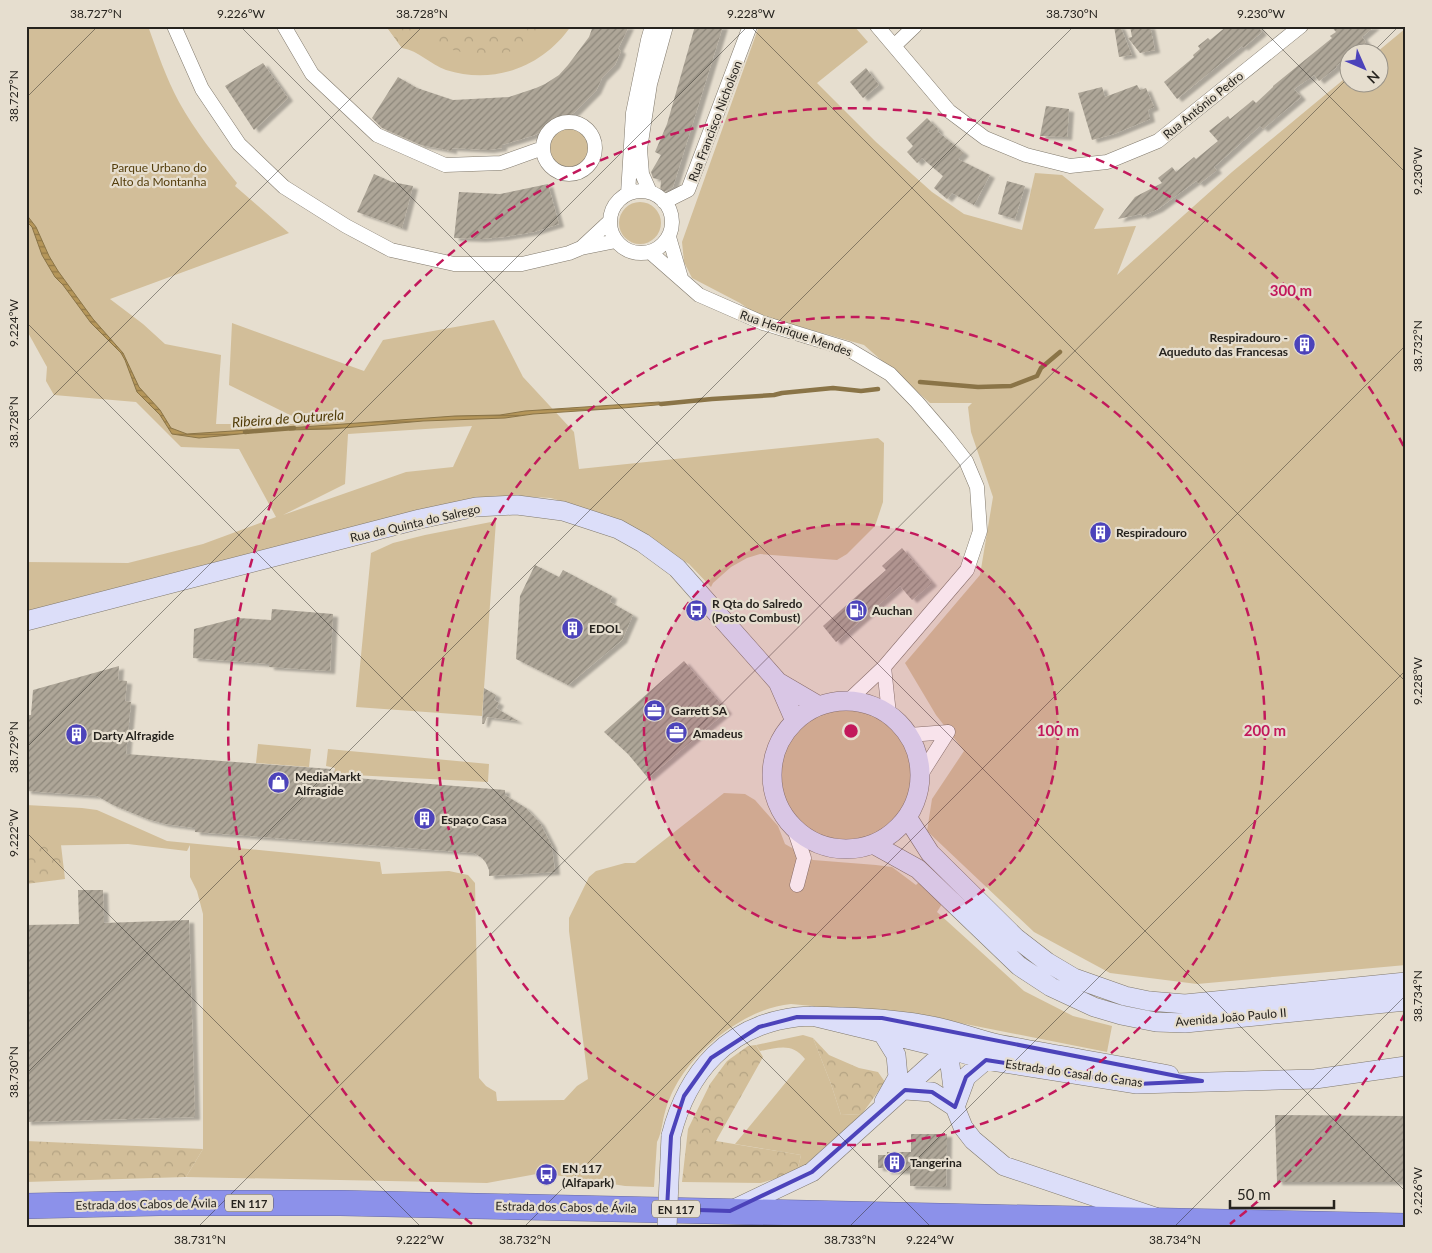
<svg xmlns="http://www.w3.org/2000/svg" width="1432" height="1253" font-family="Lato,sans-serif">
	<defs>
		<pattern id="forest-crowns" width="20" height="18" patternUnits="userSpaceOnUse" patternTransform="scale(1.25)"><rect width="20" height="18" fill="#d2be99"/><path d="M2 6a3 3 0 1 1 6 0M12 15a3 3 0 1 1 6 0" fill="none" stroke="#b4a383"/></pattern>
		<pattern id="water-rules" width="6" height="5" patternUnits="userSpaceOnUse" patternTransform="scale(1.25)"><rect width="6" height="5" fill="#b59659"/><path d="M0 2.5h6" fill="none" stroke="#937a49"/></pattern>
		<pattern id="building-hatch" width="6" height="6" patternUnits="userSpaceOnUse" patternTransform="scale(1.25)"><rect width="6" height="6" fill="#aea698"/><path d="M-1 1l2-2M0 6l6-6M5 7l2-2" fill="none" stroke="#8d877b"/></pattern>
		<filter id="shadow"><feDropShadow dx="5" dy="3" stdDeviation="1" flood-color="#0004"/></filter>
	</defs>
	<rect width="100%" height="100%" fill="#e6decf"/>
	<!-- green -->
	<path fill="#d2be99" fill-rule="evenodd" d="M26,26H148C157,51 166,78 179,102C195,131 216,157 237,183L235,186L289,233L110,299L143,324L165,344L221,355L216,424H298L300,420L229,385L232,323L364,371L383,340L494,320L523,377L574,432L579,469L878,438L884,443L883,502L875,526L847,554L837,560L760,554L747,558L731,567L713,583L711,587L689,564L611,517L551,498L516,496L472,498L26,613V562L128,563L203,544L276,517L239,449L181,447L136,402L54,395L46,381L47,367L26,329ZM472,426L453,467L406,472L283,515L345,484L348,434Z
		M386,26H571C543,67 494,85 446,70C430,64 419,51 402,48Z
		M759,26H854L868,42L817,83L876,142L932,192L964,214L1022,230L1035,173L1062,175L1104,209L1094,229L1136,226L1117,275L1232,172L1349,75L1350,82H1380V52H1377L1406,28V965L1197,984L1110,973L1034,932L927,831L932,799L964,751L936,715L905,663L980,575L993,497L971,432L968,407L972,403H930L864,345L756,314L740,303L692,278L684,262L682,242Z
		M550 148a19 19 0 1 1 38 0a19 19 0 1 1-38 0Z
		M619 223a21 21 0 1 1 42 0a21 21 0 1 1-42 0Z
		M496,521L482,716L356,707L371,553L393,543L425,535Z
		M779 775a67 67 0 1 1 134 0a67 67 0 1 1-134 0Z
		M258,744L311,749L309,767L256,763Z
		M328,749L489,764L488,782L334,774L335,768L326,766Z
		M724,793L745,794L755,800L778,826L785,844L813,860L876,865L892,867L916,885L920,881L942,904L937,912L1024,991L1073,1016L1112,1026L1107,1052L930,1017L791,1004C746,1008 696,1048 675,1087C671,1094 667,1104 665,1112C662,1122 662,1132 657,1142L654,1187L625,1186L542,1173L487,1183L186,1177L203,1149V914L197,891L190,877V845L187,851L128,844L26,846V805L82,808L97,810L167,841L380,862L382,874L449,871L468,875L475,883L479,1078L486,1086L496,1092L497,1101L564,1100L577,1086L588,1079L569,931V918L589,877L596,871L625,863H635Z
		M803,1035L813,1038L831,1084L841,1115L862,1114L797,1172L801,1155L735,1144L805,1059C792,1042 778,1048 760,1051L756,1045Z"/>
	<!-- forest -->
	<path fill="url(#forest-crowns)" d="M386,26H430L402,48Z
		M523,26H545L529,42L503,55H474L440,47L428,38L444,32L469,31L500,35Z
		M26,845H61L65,879L26,884Z
		M813,1038L829,1055L859,1068L878,1072L885,1082L862,1114L841,1115L831,1084Z
		M756,1045L763,1057L716,1141L801,1155L797,1172L761,1183L682,1182L688,1129L710,1084L727,1061L748,1046Z
		M26,1141L203,1149L186,1177L26,1182Z"/>
	<!-- water -->
	<path fill="url(#water-rules)" stroke="#8a7447" d="M26,214L36,227L49,256L58,271L93,319L123,353L139,387L160,410L171,428L187,434L248,430L249,433L199,438L172,434L160,415L137,392L125,360L121,353L91,323L63,285L55,277L42,255L32,227L26,221Z
		M659,402L667,404L623,408L533,414L505,418L423,421L331,429L289,430L288,428L455,416L500,415L525,411Z"/>
	<g fill="none" stroke-linecap="round" stroke-linejoin="round">
		<!-- stream -->
		<path stroke="#8a7447" stroke-width="4.5" d="M920,382L978,387L1011,386L1037,376L1041,368L1060,352
			M661,404L712,399L774,395L782,393L833,388L861,391L878,389
			M245,432L294,428"/>
	</g>
	<!-- building -->
	<path fill="url(#building-hatch)" filter="url(#shadow)" d="M593,26H629L618,49L621,51L615,65L602,78L596,91L575,112L535,135L502,145V148L489,150L452,148V151L421,145L382,128L372,118L398,77L417,88L453,100L509,97L536,88L545,84L559,75L568,65L589,37Z
		M695,26H723L673,187L660,194L661,180L653,178L651,172L661,155L655,152L667,124Z
		M1114,26H1120L1132,55L1119,57Z
		M1130,26H1150L1155,50L1140,53L1128,38L1132,37Z
		M1227,26H1257L1262,32L1243,48L1242,46L1177,99L1164,82L1194,57L1193,55L1200,49L1198,46L1208,38L1210,40Z
		M1331,26H1375L1362,37L1366,42L1353,52H1350V55L1336,66L1337,67L1319,81L1314,75L1294,89L1301,97L1263,129L1260,126L1214,167L1217,170L1199,184L1196,181L1158,209L1142,216L1141,214L1118,219L1135,197L1162,183L1158,178L1172,167L1176,172L1194,157L1196,159L1218,141L1209,131L1228,116L1230,119L1253,100L1256,103L1273,87V86L1332,38L1330,36L1336,32Z
		M263,63L288,98L254,130L225,86Z
		M866,68L879,85L863,98L850,82Z
		M1137,85L1140,90L1146,88L1154,107L1148,110L1150,119L1114,134L1092,140L1078,93L1102,87L1105,97Z
		M1046,106L1069,109L1067,137L1040,136Z
		M927,118L939,130L937,131L964,153L958,159L990,175L974,205L952,193L947,199L934,188L943,176L922,158L917,163L907,152L913,146L906,138Z
		M374,174L392,182L413,186L402,228L357,212Z
		M1007,181L1025,186L1015,219L998,214Z
		M548,184L559,224L534,232L504,237L481,239L454,238L459,192L500,194Z
		M902,548L932,583L912,600L900,586L836,642L823,626L886,570L882,566Z
		M535,565L559,577L563,570L612,596L610,602L633,615L622,640L568,685L516,659L520,596Z
		M272,609L333,614L330,671L269,667V664L193,658L194,629L237,618L271,620Z
		M684,661L727,711L648,778L628,754L604,732Z
		M119,666L118,680L127,681L125,701L131,702L126,754L331,769V776L505,790V795L526,808L540,823L552,846L555,872L489,876V870L486,863L482,858L474,853L195,832V828L165,824L147,819L113,805L97,796L26,791V715H31L33,690Z
		M484,688L496,695L494,700L499,703L496,708L518,721L487,717L484,724H482Z
		M78,890H103L104,923L189,920L195,1117L26,1122V925L79,924Z
		M1275,1115L1406,1116V1182H1277Z
		M911,1134H947L946,1187L910,1186V1171H886V1168H878V1155H887V1152H911Z"/>
	<g fill="none" stroke-linecap="round" stroke-linejoin="round">
		<defs>
			<path id="street" d="M174,26L202,89L239,144L284,187L346,226L391,250L454,264H522L569,253L581,248L616,241
				M284,26L312,74L377,135L445,165L501,163L543,148
				M877,26L949,111L985,138L1026,155L1070,166L1107,162L1158,141L1301,26
				M894,46L915,26
				M543 148a26 26 0 1 1 52 0a26 26 0 1 1-52 0Z
				M610 222a31 31 0 1 1 62 0a31 31 0 1 1-62 0Z
				M650,192L642,174L640,149L650,84L666,26
				M628,194L633,113L648,40L652,26
				M664,202L688,190L750,26
				M669,237L681,278
				M581,248L610,221
				M650,252L699,295L763,323L848,349L890,374L917,402L948,438L966,461L977,487L980,531L967,570L884,667L848,701
				M884,667L889,714
				M909,735L948,732
				M920,776L948,732
				M793,826L804,858L797,885"/>
			<path id="secondary" d="M26,621L420,519L476,507L517,505L563,511L618,529L643,543L677,568L778,682L795,721
				M778,682L819,706
				M772 775a74 74 0 1 1 148 0a74 74 0 1 1-148 0Z
				M907,817L930,853L1016,938L1047,962L1074,978L1125,996L1149,1001L1185,1004L1406,982
				M873,844L918,869L1019,966L1051,987L1094,1007L1121,1015L1156,1022L1185,1023L1406,1001
				M812,1016L948,1049L986,1060L1137,1084L1315,1079L1406,1066
				M883,1034L896,1055L898,1077L884,1102
				M944,1043L948,1049L955,1104
				M986,1060L966,1077L955,1107L963,1127L973,1140L1004,1166L1155,1217
				M905,1090L932,1092L955,1107
				M671,1136C687,1072 728,1025 797,1017C812,1015 827,1017 842,1017C873,1018 902,1020 932,1026C954,1030 976,1039 998,1044C1055,1055 1112,1064 1169,1075
				M732,1210L812,1172L948,1049L958,1046"/>
			<path id="highway" d="M26,1206L159,1203H340L1406,1226"/>
		</defs>
		<!-- street casing -->
		<use href="#street" stroke="#80796c" stroke-width="15"/>
		<!-- secondary casing -->
		<use href="#secondary" stroke="#80796c" stroke-width="20"/>
		<!-- highway casing -->
		<use href="#highway" stroke="#686aa3" stroke-width="26"/>
		<!-- street -->
		<use href="#street" stroke="#fff" stroke-width="14"/>
		<!-- secondary -->
		<use href="#secondary" stroke="#dcdef9" stroke-width="19"/>
		<!-- highway -->
		<use href="#highway" stroke="#8c91ea" stroke-width="25"/>
		<defs>
			<path id="secondary-bridge" d="M667,1227L671,1136"/>
		</defs>
		<!-- secondary-bridge casing -->
		<use href="#secondary-bridge" stroke="#80796c" stroke-width="20" stroke-linecap="butt"/>
		<!-- secondary-bridge -->
		<use href="#secondary-bridge" stroke="#dcdef9" stroke-width="19"/>
	</g>
	<!-- marked area -->
	<path fill="none" stroke="#4c43ba" stroke-width="4" stroke-linejoin="round" d="M797,1017L882,1018L1202,1081L1137,1084L986,1060L966,1077L955,1107L932,1092L905,1090L812,1172L730,1211L667,1209L671,1136L684,1096L711,1058L759,1027Z"/>
	<!-- ticks -->
	<path fill="none" stroke="#26231e" stroke-width="1" stroke-opacity="0.45" d="M240,26L1406,1192M750,26L1406,682M1259,26L1406,173M1373,52L1399,26M26,98L98,26M26,322L931,1227M26,423L423,26M26,748L748,26M26,832L421,1227M26,1074L1074,26M198,1227L1350,76M524,1227L1406,345M849,1227L1406,670M1174,1227L1406,995"/>
	<!-- distance rings -->
	<circle cx="851" cy="731" r="207" fill="#c2185b" fill-opacity=".12"/>
	<g fill="none" stroke="#c2185b" stroke-width="2.5" stroke-dasharray="9 6">
		<circle cx="851" cy="731" r="207"/>
		<circle cx="851" cy="731" r="414"/>
		<path d="M1405 1013A622 622 0 0 1 1230 1224M472 1224A622 622 0 1 1 1405 449"/>
	</g>
	<!-- icons -->
	<defs>
		<symbol id="building-disc" viewBox="-11 -11 22 22"><circle r="9.5" fill="#4c43ba" stroke="#e6decf"/><path d="M-4-6H4V6H1V3H-1V6H-4ZM-2.5-4.3h1.7v1.8h-1.7ZM.8-4.3h1.7v1.8H.8ZM-2.5-1h1.7V.8h-1.7ZM.8-1h1.7V.8H.8Z" fill="#fff"/></symbol>
		<symbol id="bus-disc" viewBox="-11 -11 22 22"><circle r="9.5" fill="#4c43ba" stroke="#e6decf"/><path d="M-5-6H5V4H4V6H2V4H-2V6H-4V4H-5ZM-3.5-4V0h7V-4ZM-3.5 1.2v1.5H-2V1.2ZM2 1.2v1.5H3.5V1.2Z" fill="#fff"/></symbol>
		<symbol id="fuel-disc" viewBox="-11 -11 22 22"><circle r="9.5" fill="#4c43ba" stroke="#e6decf"/><path d="M-5.5-6h7V0h2V4h1.3V-2.5L3-4.5l.8-.8L6-3V5H2.5V1h-1V6h-7ZM-4.2-4.7v3.2H.2V-4.7Z" fill="#fff"/></symbol>
		<symbol id="office-disc" viewBox="-11 -11 22 22"><circle r="9.5" fill="#4c43ba" stroke="#e6decf"/><path d="M-6-3h4V-5.5h4V-3h4V5H-6ZM-1-4.5V-3h2v-1.5ZM-6 0V1H6V0Z" fill="#fff"/></symbol>
		<symbol id="shop-disc" viewBox="-11 -11 22 22"><circle r="9.5" fill="#4c43ba" stroke="#e6decf"/><path d="M-5-2.5h2.3a2.7 3.5 0 0 1 5.4 0H5L5.5 6h-11ZM-1.5-2.5h3a1.5 2.3 0 0 0-3 0Z" fill="#fff"/></symbol>
	</defs>
	<g fill-rule="evenodd">
		<use href="#building-disc" x="1292" y="332" width="25" height="25"/>
		<use href="#building-disc" x="1088" y="520" width="25" height="25"/>
		<use href="#bus-disc" x="684" y="598" width="25" height="25"/>
		<use href="#fuel-disc" x="844" y="598" width="25" height="25"/>
		<use href="#building-disc" x="560" y="616" width="25" height="25"/>
		<use href="#office-disc" x="642" y="698" width="25" height="25"/>
		<use href="#office-disc" x="664" y="720" width="25" height="25"/>
		<use href="#building-disc" x="64" y="722" width="25" height="25"/>
		<use href="#shop-disc" x="266" y="770" width="25" height="25"/>
		<use href="#building-disc" x="412" y="806" width="25" height="25"/>
		<use href="#building-disc" x="882" y="1150" width="25" height="25"/>
		<use href="#bus-disc" x="534" y="1162" width="25" height="25"/>
	</g>
	<g text-anchor="middle" dominant-baseline="central" stroke-width="4.5" stroke-linejoin="round" paint-order="stroke">
		<!-- shield labels -->
		<g fill="#e6decf" stroke="#605b53" stroke-width="1">
			<rect x="225" y="1194.5" width="48" height="17" rx="4"/>
			<rect x="652" y="1200.5" width="48" height="17" rx="4"/>
		</g>
		<g font-size="11" font-weight="bold" fill="#26231e">
			<text x="249" y="1203">EN 117</text>
			<text x="676" y="1209">EN 117</text>
		</g>
		<!-- street labels -->
		<g font-size="12" fill="#26231e" stroke="#e6decf">
			<text transform="translate(1203 105) rotate(-39)">Rua António Pedro</text>
			<text transform="translate(715 121) rotate(-69)">Rua Francisco Nicholson</text>
			<text transform="translate(796 333) rotate(19)">Rua Henrique Mendes</text>
			<text transform="translate(415 523) rotate(-13)">Rua da Quinta do Salrego</text>
			<text transform="translate(1231 1017) rotate(-5)">Avenida João Paulo II</text>
			<text transform="translate(1074 1073) rotate(8)">Estrada do Casal do Canas</text>
			<text transform="translate(146 1204) rotate(-1)">Estrada dos Cabos de Ávila</text>
			<text transform="translate(566 1207) rotate(1)">Estrada dos Cabos de Ávila</text>
		</g>
		<!-- park labels -->
		<g font-size="12" fill="#543e0c" stroke="#e6decf">
			<text x="159" y="167">Parque Urbano do<tspan x="159" dy="14">Alto da Montanha</tspan></text>
		</g>
		<!-- poi labels -->
		<g font-size="12" font-weight="bold" fill="#26231e" stroke="#e6decf" text-anchor="start">
			<text x="1288" y="337" text-anchor="end">Respiradouro -<tspan x="1288" dy="14">Aqueduto das Francesas</tspan></text>
			<text x="1116" y="532">Respiradouro</text>
			<text x="712" y="603">R Qta do Salredo<tspan x="712" dy="14">(Posto Combust)</tspan></text>
			<text x="872" y="610">Auchan</text>
			<text x="589" y="628">EDOL</text>
			<text x="671" y="710">Garrett SA</text>
			<text x="693" y="733">Amadeus</text>
			<text x="93" y="735">Darty Alfragide</text>
			<text x="295" y="776">MediaMarkt<tspan x="295" dy="14">Alfragide</tspan></text>
			<text x="441" y="819">Espaço Casa</text>
			<text x="910" y="1162">Tangerina</text>
			<text x="562" y="1168">EN 117<tspan x="562" dy="14">(Alfapark)</tspan></text>
		</g>
		<!-- water labels -->
		<g font-size="14" font-style="italic" fill="#513c08" stroke="#e6decf">
			<text transform="translate(288 418) rotate(-4)">Ribeira de Outurela</text>
		</g>
	</g>
	<circle cx="851" cy="731" r="8" fill="#c2185b" stroke="#e6decf" stroke-width="2.5"/>
	<g font-size="15" text-anchor="middle" font-weight="bold" fill="#c2185b" stroke="#e6decf" stroke-width="4.5" stroke-linejoin="round" paint-order="stroke">
		<text x="1291" y="296">300 m</text>
		<text x="1058" y="736">100 m</text>
		<text x="1265" y="736">200 m</text>
	</g>
	<!-- border -->
	<rect width="1432" height="1253" fill="none" stroke="#e6decf" stroke-width="55"/>
	<!-- north arrow -->
	<g transform="translate(1364 68) rotate(135)"><circle r="24" fill="#e6decf" stroke="#999388"/>
	<path d="M0-4L9 19L0 12L-9 19Z" fill="#4c43ba"/>
	<text y="-8" font-size="14" font-weight="bold" text-anchor="middle" fill="#26231e">N</text>
	</g>
	<!-- scale -->
	<path d="M1230 1200v8h104v-8" fill="none" stroke="#26231e" stroke-width="2.5"/>
	<text x="1237" y="1200" font-size="15" fill="#26231e" stroke="#e6decf" stroke-width="4" paint-order="stroke">50 m</text>
	<rect x="28" y="28" width="1376" height="1198" fill="none" stroke="#26231e" stroke-width="2"/>
	<g font-size="12" text-anchor="middle" fill="#26231e">
		<text x="96" y="18">38.727°N</text>
		<text x="241" y="18">9.226°W</text>
		<text x="422" y="18">38.728°N</text>
		<text x="751" y="18">9.228°W</text>
		<text x="1072" y="18">38.730°N</text>
		<text x="1261" y="18">9.230°W</text>
		<text transform="translate(14 96) rotate(-90)" y="4">38.727°N</text>
		<text transform="translate(1418 171) rotate(-90)" y="4">9.230°W</text>
		<text transform="translate(14 323) rotate(-90)" y="4">9.224°W</text>
		<text transform="translate(1418 346) rotate(-90)" y="4">38.732°N</text>
		<text transform="translate(14 422) rotate(-90)" y="4">38.728°N</text>
		<text transform="translate(1418 681) rotate(-90)" y="4">9.228°W</text>
		<text transform="translate(14 747) rotate(-90)" y="4">38.729°N</text>
		<text transform="translate(14 833) rotate(-90)" y="4">9.222°W</text>
		<text transform="translate(1418 996) rotate(-90)" y="4">38.734°N</text>
		<text transform="translate(14 1072) rotate(-90)" y="4">38.730°N</text>
		<text transform="translate(1418 1191) rotate(-90)" y="4">9.226°W</text>
		<text x="200" y="1244">38.731°N</text>
		<text x="420" y="1244">9.222°W</text>
		<text x="525" y="1244">38.732°N</text>
		<text x="850" y="1244">38.733°N</text>
		<text x="930" y="1244">9.224°W</text>
		<text x="1175" y="1244">38.734°N</text>
	</g>
</svg>
